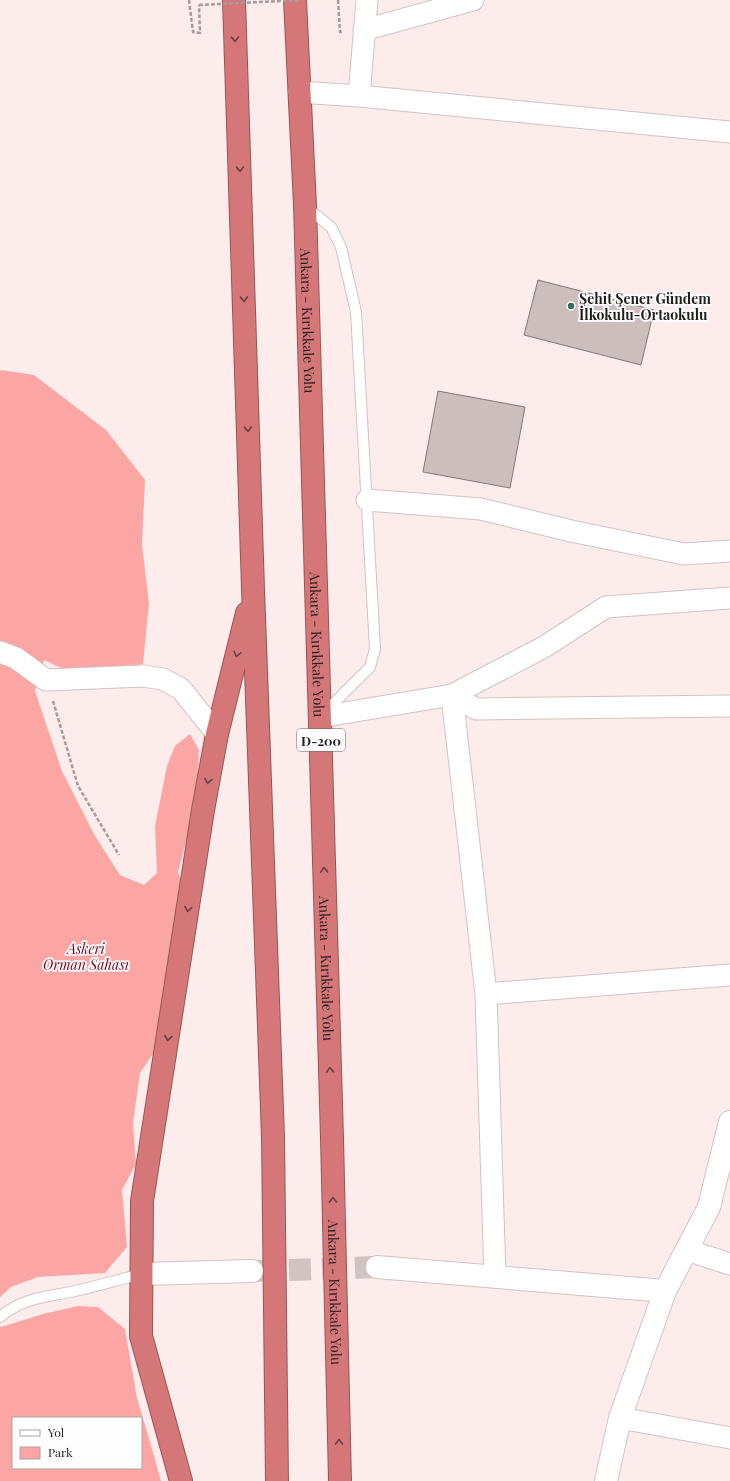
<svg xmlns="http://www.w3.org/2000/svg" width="730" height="1481" font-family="'Playfair Display',serif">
	<rect width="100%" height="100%" fill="#fcedec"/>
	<!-- green -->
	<path fill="#fba6a5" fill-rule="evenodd" d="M1,370L34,375L106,430L145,480L142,544L149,604L143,664L74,674L44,660L35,691L62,771L95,836L120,875L144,885L157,873L155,826L167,766L175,746L190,734L199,750L198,777L187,838L178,872L185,891L155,1051L140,1073L133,1123L136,1164L122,1190L127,1247L105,1273L38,1277L11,1287L0,1297V371Z
		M78,1306L98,1307L125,1329L137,1398L153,1452L161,1481H0V1326L1,1327L43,1314ZM13,1418H141V1468H13Z"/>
	<!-- building -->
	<path fill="#cdbebe" stroke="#857877" d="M538,280L654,310L641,365L524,335Z
		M438,391L525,407L510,488L423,472Z"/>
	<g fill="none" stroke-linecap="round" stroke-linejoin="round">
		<!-- secondary-tunnel -->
		<path stroke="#d0c3c2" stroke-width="22" stroke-dasharray="22 11" stroke-linecap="butt" d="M256,1271L377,1267"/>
		<defs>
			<path id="lane" d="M306,207L331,227L341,247L356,312L375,649L370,667L324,713
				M0,1317C24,1297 47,1297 75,1291C98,1286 120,1279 142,1274"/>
			<path id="street" d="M364,30L473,0
				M299,92L359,96L730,132
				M359,96L367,0
				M367,500L481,509L571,531L684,554L730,551
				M0,652L16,658L46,680L143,676L163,679L181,689L217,734
				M452,695L544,647L606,607L730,598
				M452,695L476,709L730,706
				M320,717L452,695L486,994L495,1277
				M486,994L730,975
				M687,1250L730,1264
				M620,1418L730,1438"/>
			<path id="secondary" d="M377,1267L665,1291
				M142,1274L252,1271
				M606,1481L620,1418L665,1291L709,1207L730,1122"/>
			<g id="highway">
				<path d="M234,0L253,589L273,1137L277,1481"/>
				<path id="s1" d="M295,0L305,205L332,1138L340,1481"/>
				<path d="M181,1481L141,1336L142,1201L203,810L217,734L247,613"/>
			</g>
		</defs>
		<!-- lane casing -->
		<use href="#lane" stroke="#d2c3c3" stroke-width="12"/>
		<!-- street casing -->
		<use href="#street" stroke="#d2c3c3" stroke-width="23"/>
		<!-- secondary casing -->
		<use href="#secondary" stroke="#d2c3c3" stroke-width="24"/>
		<!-- highway casing -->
		<use href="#highway" stroke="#965758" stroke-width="24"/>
		<!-- path -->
		<path stroke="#a79b9b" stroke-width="2.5" stroke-dasharray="4 2" stroke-linecap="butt" d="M189,0L193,32L200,33L199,5
			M338,0L340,32H342
			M53,701L78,786L119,855"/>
		<!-- lane -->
		<use href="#lane" stroke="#fff" stroke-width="10"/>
		<!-- street -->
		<use href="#street" stroke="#fff" stroke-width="21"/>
		<!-- secondary -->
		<use href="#secondary" stroke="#fff" stroke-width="22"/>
		<!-- highway -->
		<use href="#highway" stroke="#d57778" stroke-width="22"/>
		<!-- path-bridge -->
		<path stroke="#a79b9b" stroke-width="2.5" stroke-dasharray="4 2" stroke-linecap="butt" d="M199,5L300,0"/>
	</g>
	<!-- one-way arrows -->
	<defs><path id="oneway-chevron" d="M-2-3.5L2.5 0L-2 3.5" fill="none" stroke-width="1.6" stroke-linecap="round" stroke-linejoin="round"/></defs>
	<g stroke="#6a4041">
		<use href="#oneway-chevron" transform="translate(235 39) rotate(88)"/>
		<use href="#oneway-chevron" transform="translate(240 169) rotate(88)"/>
		<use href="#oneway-chevron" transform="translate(244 299) rotate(88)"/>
		<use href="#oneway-chevron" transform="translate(248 429) rotate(88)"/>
		<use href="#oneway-chevron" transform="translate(237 654) rotate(104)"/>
		<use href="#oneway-chevron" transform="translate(208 781) rotate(100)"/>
		<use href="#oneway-chevron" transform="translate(324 870) rotate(-92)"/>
		<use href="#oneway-chevron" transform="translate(188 909) rotate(99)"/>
		<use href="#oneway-chevron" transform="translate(168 1038) rotate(99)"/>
		<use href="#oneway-chevron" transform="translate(330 1070) rotate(-92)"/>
		<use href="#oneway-chevron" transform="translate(333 1200) rotate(-91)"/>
		<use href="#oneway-chevron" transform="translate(339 1442) rotate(-91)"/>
	</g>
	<!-- markers -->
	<circle fill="#316e5b" stroke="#fefefe" stroke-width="1.5" cx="571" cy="306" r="4"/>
	<g text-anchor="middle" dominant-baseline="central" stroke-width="3.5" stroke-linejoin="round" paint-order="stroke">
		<!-- shield labels -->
		<rect fill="#fefefe" stroke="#646060" stroke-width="1" x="297" y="729" width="48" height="22" rx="3"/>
		<g font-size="13" font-weight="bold" fill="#221c1c">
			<text x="321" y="740">D-200</text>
		</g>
		<!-- poi labels -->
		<g font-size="14" font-weight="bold" fill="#221c1c" stroke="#fefefe" text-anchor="start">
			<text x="579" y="298">Şehit Şener Gündem<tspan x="579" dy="16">İlkokulu-Ortaokulu</tspan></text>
		</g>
		<!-- street labels -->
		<g font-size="14" fill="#221c1c" stroke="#fefefe">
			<text stroke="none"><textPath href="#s1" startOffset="321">Ankara - Kırıkkale Yolu</textPath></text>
			<text stroke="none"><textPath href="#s1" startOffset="645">Ankara - Kırıkkale Yolu</textPath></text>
			<text stroke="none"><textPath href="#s1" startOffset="969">Ankara - Kırıkkale Yolu</textPath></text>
			<text stroke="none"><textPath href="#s1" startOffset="1293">Ankara - Kırıkkale Yolu</textPath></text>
		</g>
		<!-- park labels -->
		<g font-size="14" font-style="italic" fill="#7c081e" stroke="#fefefe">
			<text x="86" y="948">Askeri<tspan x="86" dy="16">Orman Sahası</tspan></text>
		</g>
	</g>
	<!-- legend -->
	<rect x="12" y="1417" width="130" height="52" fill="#fefefe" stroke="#a6a4a4"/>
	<rect x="20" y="1430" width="20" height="6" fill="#ffffff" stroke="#a6a4a4"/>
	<text x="48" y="1437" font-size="12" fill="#221c1c">Yol</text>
	<rect x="20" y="1447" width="20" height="12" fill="#fba6a5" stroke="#a6a4a4"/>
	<text x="48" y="1457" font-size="12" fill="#221c1c">Park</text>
</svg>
